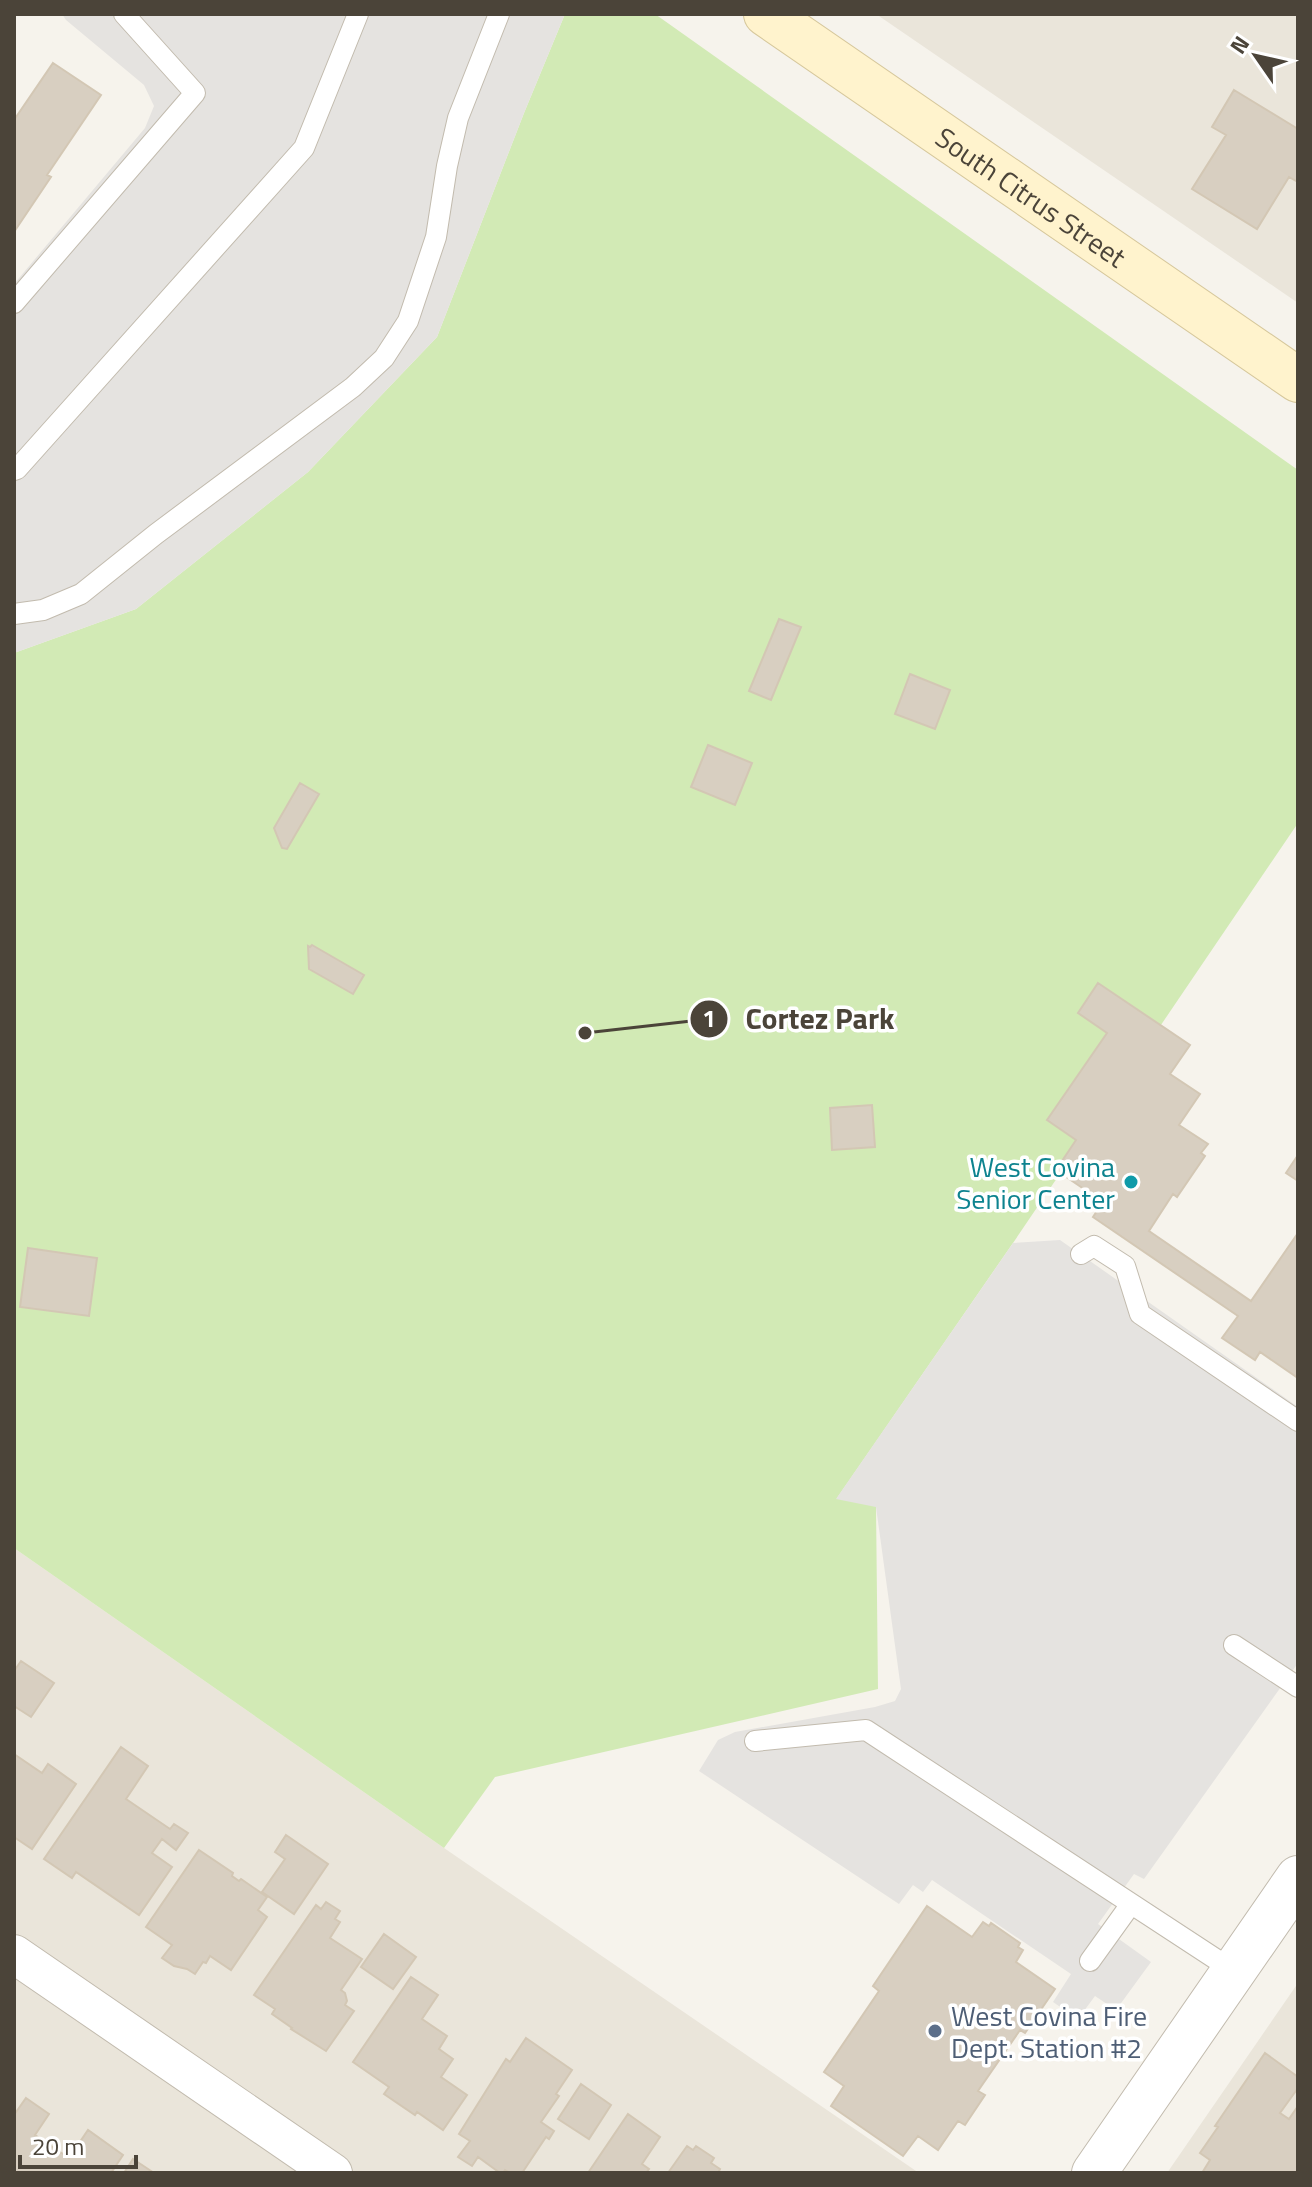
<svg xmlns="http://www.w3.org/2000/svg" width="1312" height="2187" font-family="'Titillium Web',sans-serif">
	<rect width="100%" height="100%" fill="#f6f3ec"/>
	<!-- residential -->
	<path fill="#eae5da" d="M876,14H1298V303Z
		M14,1548L444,1848L919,2173H14Z
		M1298,1983V2173H1167Z"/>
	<!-- green -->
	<path fill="#d2eab5" d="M565,14H655L1298,470V823L1013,1243L837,1498L876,1506L878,1689L495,1777L444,1848L14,1548V653L136,609L308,472L437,337L524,113Z"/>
	<!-- parking -->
	<path fill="#e5e3e0" d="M62,14H565L524,113L437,337L308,472L136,609L14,653V284L145,128L154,106L144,85L66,20Z
		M1060,1240L1298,1407V1663L1144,1879L1134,1874L1098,1924L1151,1962L1116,2010L1095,1996L1078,2019L1053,2002L1071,1974L932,1880L923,1892L913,1885L899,1904L699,1771L718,1740L735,1732L875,1707L895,1701L901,1689L876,1507L836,1499L1013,1243Z"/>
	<!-- building -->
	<path fill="#d8cfc1" stroke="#d3c7b4" stroke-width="2" d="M53,63L101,95L47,175L51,177L14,232V120Z
		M1234,90L1298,129V182L1289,177L1257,229L1192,189L1226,135L1212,127Z
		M779,619L801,627L771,700L749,691Z
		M910,674L950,690L935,729L895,714Z
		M708,745L752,763L735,805L691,787Z
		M300,783L319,794L287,849L282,848L274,828Z
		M312,945L364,975L353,994L309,969L308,946L310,947Z
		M1098,983L1190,1045L1170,1074L1200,1094L1179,1125L1208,1144L1201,1153L1205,1156L1177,1197L1173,1194L1149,1231L1251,1301L1298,1233V1378L1260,1352L1255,1360L1222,1338L1238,1316L1093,1217L1103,1202L1056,1170L1076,1140L1047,1120L1107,1033L1078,1013Z
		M872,1105L875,1147L832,1150L830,1108Z
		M1298,1155V1181L1286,1173Z
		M28,1248L97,1258L89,1316L20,1307Z
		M21,1661L54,1683L31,1717L14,1706V1671Z
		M121,1747L148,1766L126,1799L170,1829L174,1824L188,1833L176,1850L162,1839L152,1853L172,1867L139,1915L76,1872L72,1878L44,1859Z
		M14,1754L42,1773L48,1764L76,1784L32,1849L14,1837Z
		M286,1835L328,1864L294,1914L262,1892L285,1859L275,1852Z
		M199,1850L233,1873L232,1876L239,1881L241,1879L267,1897L258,1910L267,1917L231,1970L210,1956L206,1963L203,1962L195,1974L187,1969L174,1966L162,1958L172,1945L146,1927Z
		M326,1902L340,1911L335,1919L340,1922L330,1938L362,1959L341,1990L345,1993L347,2001L345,2005L354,2011L326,2051L291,2029L292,2028L272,2014L275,2009L254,1995L316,1905L321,1909Z
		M927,1906L972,1937L983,1922L989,1926L991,1923L1020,1943L1018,1947L1023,1950L1016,1962L1055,1989L1025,2033L1020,2030L978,2091L985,2095L965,2125L958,2121L938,2150L918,2136L903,2156L831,2106L844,2086L824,2072L879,1991L873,1986Z
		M384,1934L416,1957L393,1989L361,1967Z
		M411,1977L438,1995L422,2019L447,2036L439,2049L453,2059L441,2077L467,2095L443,2130L417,2112L415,2115L384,2094L389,2087L353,2062Z
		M526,2038L572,2070L556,2094L559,2096L541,2122L554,2131L549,2139L546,2137L522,2173H510L505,2170L503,2173H500L478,2157L472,2166L458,2157L470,2141L459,2134L506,2059L510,2062Z
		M1265,2053L1298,2077V2088L1280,2113L1289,2119L1298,2106V2170L1296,2173H1202L1210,2160L1200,2153L1218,2127L1215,2126Z
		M581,2084L611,2105L589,2139L558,2119Z
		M26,2098L49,2114L35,2135L69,2158L88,2130L123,2155L111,2173H14V2115Z
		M628,2114L660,2137L642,2164L649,2169L646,2173H588Z
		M687,2146L693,2150L696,2146L714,2158L711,2163L720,2169L718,2173H668Z
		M133,2159L154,2173H124Z"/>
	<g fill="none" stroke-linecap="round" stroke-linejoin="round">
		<defs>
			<path id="service" d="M14,303L195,93L124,14
				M14,470L17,469L304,148L358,14
				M14,614L43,610L81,594L156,534L353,387L384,358L408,321L436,237L447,166L458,118L499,14
				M1081,1254L1094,1246L1125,1266L1140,1314L1298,1421
				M1234,1645L1298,1687
				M755,1741L866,1730L1234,1971
				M1090,1961L1131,1904"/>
			<path id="minor" d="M14,1954L333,2173"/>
			<path id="tertiary" d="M1094,2173L1298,1878"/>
			<g id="secondary">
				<path id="s1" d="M766,14L1298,380"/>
			</g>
		</defs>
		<!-- service casing -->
		<use href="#service" stroke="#c2bbae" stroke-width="22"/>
		<!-- minor casing -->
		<use href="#minor" stroke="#c2bbae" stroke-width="40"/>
		<!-- tertiary casing -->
		<use href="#tertiary" stroke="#c2bbae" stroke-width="46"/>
		<!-- secondary casing -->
		<use href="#secondary" stroke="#d6c79b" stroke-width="46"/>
		<!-- service -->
		<use href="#service" stroke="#fff" stroke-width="20"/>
		<!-- minor -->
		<use href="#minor" stroke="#fff" stroke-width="38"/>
		<!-- tertiary -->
		<use href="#tertiary" stroke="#fff" stroke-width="44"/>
		<!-- secondary -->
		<use href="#secondary" stroke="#fff3cd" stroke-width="44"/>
	</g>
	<!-- markers -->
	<circle fill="#0f9aa8" stroke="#fff" stroke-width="3" cx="1131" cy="1182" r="8"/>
	<circle fill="#5c6f8a" stroke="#fff" stroke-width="3" cx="935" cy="2031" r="8"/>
	<g text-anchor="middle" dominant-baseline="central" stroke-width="7" stroke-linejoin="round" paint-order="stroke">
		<!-- street labels -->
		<g font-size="28" fill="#4b4439" stroke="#fff">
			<text stroke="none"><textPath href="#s1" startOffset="322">South Citrus Street</textPath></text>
		</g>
		<!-- culture labels -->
		<g font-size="28" fill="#0d838f" stroke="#fff" text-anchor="end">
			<text x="1115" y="1166">West Covina<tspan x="1115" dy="32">Senior Center</tspan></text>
		</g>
		<!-- service labels -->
		<g font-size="28" fill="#4e5e75" stroke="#fff" text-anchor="start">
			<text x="951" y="2015">West Covina Fire<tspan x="951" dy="32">Dept. Station #2</tspan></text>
		</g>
	</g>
	<!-- callouts -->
	<path fill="none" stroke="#4b4439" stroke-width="3" d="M585 1033L709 1019"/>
	<g fill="#4b4439" stroke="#fff" stroke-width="3">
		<circle cx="585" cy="1033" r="8"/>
		<circle cx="709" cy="1019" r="20"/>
	</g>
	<g font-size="24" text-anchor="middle" font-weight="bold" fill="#fff">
		<text x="709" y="1027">1</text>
	</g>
	<g font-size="30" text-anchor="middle" font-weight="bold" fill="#4b4439" stroke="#fff" stroke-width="7" stroke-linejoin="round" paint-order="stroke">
		<text x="820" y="1029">Cortez Park</text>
	</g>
	<!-- border -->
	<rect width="1312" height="2187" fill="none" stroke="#4b4439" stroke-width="32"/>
	<!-- north arrow -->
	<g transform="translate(1256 56) rotate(304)" stroke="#ffffff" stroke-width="6" paint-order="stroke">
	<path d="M0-6L14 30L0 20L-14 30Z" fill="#4b4439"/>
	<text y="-12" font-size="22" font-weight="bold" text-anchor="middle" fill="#4b4439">N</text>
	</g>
	<!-- scale -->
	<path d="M20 2155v12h116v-12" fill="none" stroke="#4b4439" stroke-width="4"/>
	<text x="32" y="2155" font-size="24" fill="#4b4439" stroke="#ffffff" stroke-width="6" paint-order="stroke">20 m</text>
</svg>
